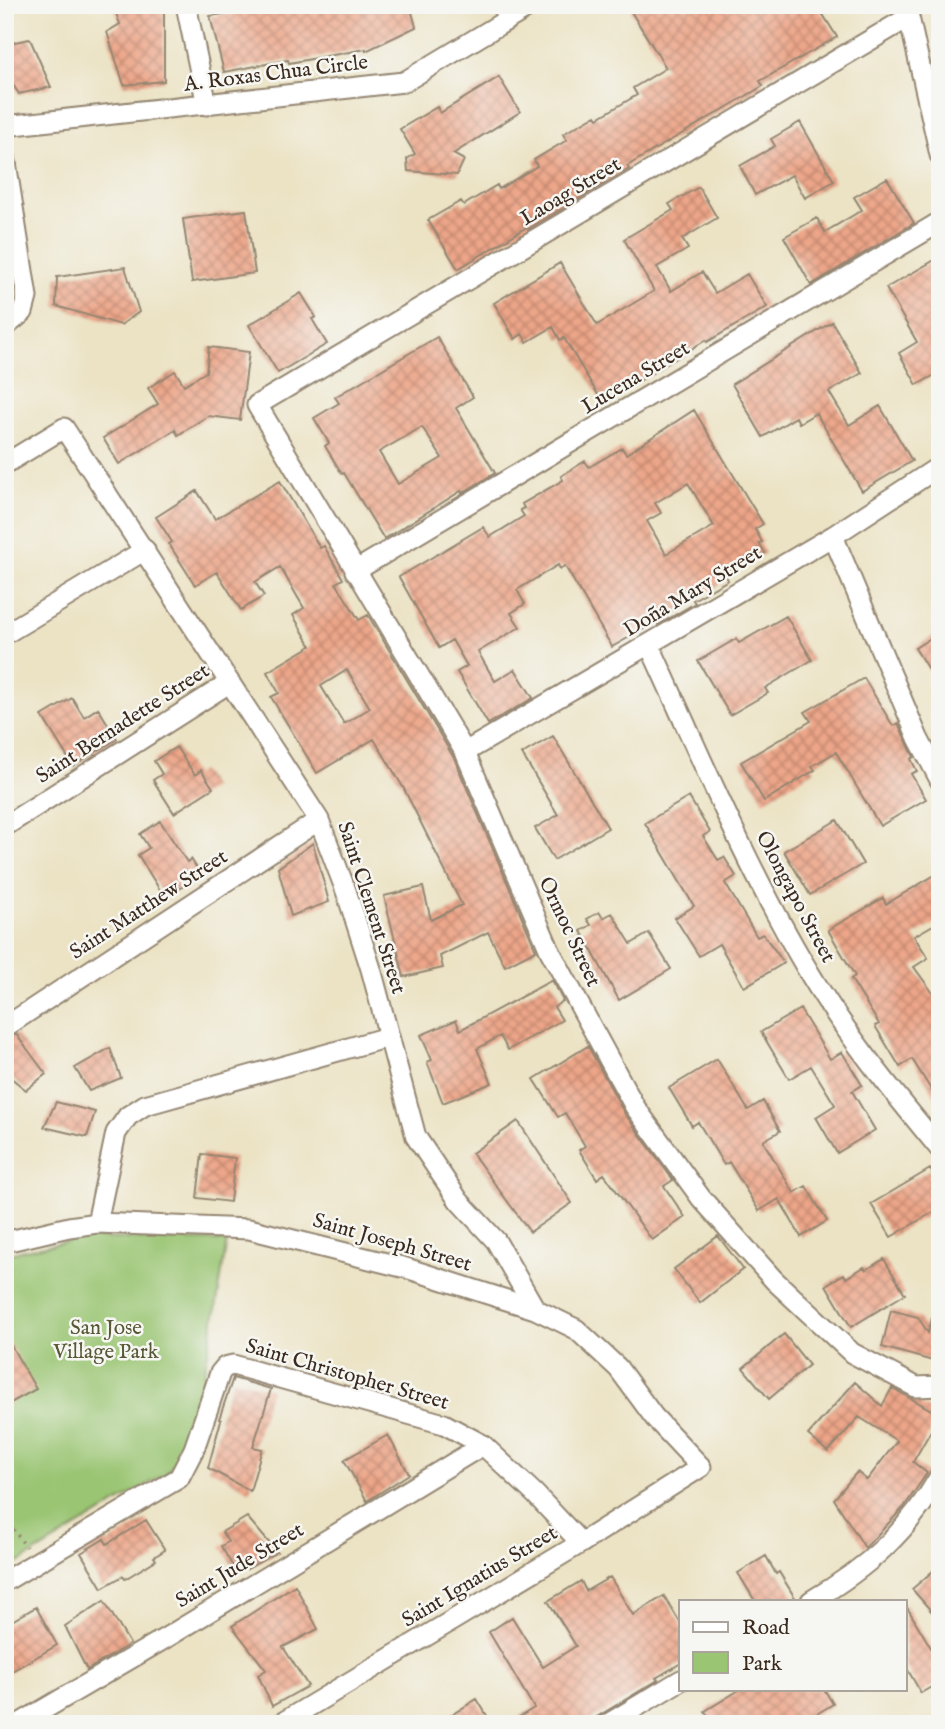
<svg xmlns="http://www.w3.org/2000/svg" width="945" height="1729" font-family="'IM FELL English',serif">
	<defs>
		<pattern id="building-cross-hatch" width="8" height="8" patternUnits="userSpaceOnUse" patternTransform="scale(1.75)"><rect width="8" height="8" fill="#eda689"/><path d="M0 0l8 8M0 8l8-8" fill="none" stroke="#c1876f"/></pattern>
	</defs>
	<rect width="100%" height="100%" fill="#f6f6f2"/>
	<filter id="ink" filterUnits="userSpaceOnUse"><feTurbulence type="fractalNoise" baseFrequency=".0143" numOctaves="2"/><feDisplacementMap in="SourceGraphic" scale="14" xChannelSelector="R" yChannelSelector="G"/><feConvolveMatrix kernelMatrix="1 2 1 2 8 2 1 2 1" color-interpolation-filters="sRGB"/></filter>
	<filter id="wash" filterUnits="userSpaceOnUse"><feTurbulence type="fractalNoise" baseFrequency=".00686" numOctaves="4" result="noise"/><feDisplacementMap in="SourceGraphic" scale="28" xChannelSelector="R" yChannelSelector="G"/><feGaussianBlur stdDeviation="1.57" result="paint"/><feColorMatrix in="noise" values="0 0 0 0 0 0 0 0 0 0 0 0 0 0 0 0 0 1.4 0 .05"/><feComposite in="paint" operator="in"/></filter>
	<g filter="url(#wash)">
		<rect width="100%" height="100%" fill="#ece3c5"/>
		<!-- park -->
		<path fill="#9ac572" stroke="#6a7848" stroke-width="2" d="M85,1238L227,1241C218,1291 200,1443 165,1474L5,1571V1256L20,1251Z"/>
		<g id="blocks">
			<!-- building -->
			<path fill="url(#building-cross-hatch)" fill-rule="evenodd" d="M113,5H164V81L124,85L107,32L120,24Z
				M283,5H410L416,27L366,51V49L289,63L288,60L224,72L210,16Z
				M638,5H817L837,37L760,81L763,86L627,166L629,169L528,229L527,227L458,269L428,220L461,201L464,205L497,185L499,189L537,166L534,160L567,140L563,134L596,115L598,118L637,95L633,88L666,68L630,10Z
				M30,39L51,87L19,94L5,73V44Z
				M499,77L520,112L453,154L464,160L457,175L408,171L407,159L415,154L400,129L437,107L440,113Z
				M800,122L834,181L805,198L792,175L755,195L740,166L775,146L771,139Z
				M887,178L914,223L811,285L784,237L817,218L825,232L862,210L854,197Z
				M699,187L717,218L682,239L688,249L657,267L671,291L702,272L715,293L747,274L767,307L707,342L706,340L603,403L564,338L560,340L553,327L527,342L522,334L515,339L494,303L560,263L597,325L654,291L624,239L673,210L669,204Z
				M246,210L255,273L192,282L183,219Z
				M940,257V372L917,385L899,353L917,342L886,288Z
				M125,267L139,312L121,325L56,306L57,277Z
				M301,293L316,317L312,319L327,344L278,373L249,325Z
				M832,322L862,373L829,392L849,425L880,406L912,461L862,491L816,413L799,423L796,417L763,437L732,384Z
				M437,337L473,397L456,408L495,473L462,493L461,491L384,539L344,473L342,474L325,446L329,443L314,418L339,403L335,397ZM422,427L442,458L398,484L379,452Z
				M209,347L249,352L240,420L208,416L178,435L175,430L119,464L103,438L158,404L148,388L175,371L184,385L206,372Z
				M694,410L763,524L755,529L762,542L759,543L765,553L726,576L728,580L693,600L695,603L658,625L656,622L612,647L565,566L560,569L558,565L517,590L525,604L511,613L520,627L478,652L495,681L515,669L533,698L488,724L457,672L467,666L452,640L439,648L399,577L483,527L490,537L524,516L520,510L524,508L522,504L563,480L561,476L585,461L589,467L622,448L626,454ZM688,483L714,526L666,554L647,521L661,513L655,503Z
				M280,481L320,548L324,546L343,579L336,583L359,620L368,615L454,758L536,950L505,966L488,932L440,956L443,968L404,977L384,896L423,887L431,920L462,905L403,787L374,739L317,773L271,697L279,693L267,672L311,646L293,615L304,608L280,567L255,582L264,596L241,610L217,572L195,585L169,544L172,542L156,517L197,491L215,519ZM347,670L370,708L344,724L321,686Z
				M786,616L812,660L765,688L768,693L730,715L698,661L736,639L739,643Z
				M940,632V689L915,648Z
				M864,678L893,726L898,723L914,757L911,759L917,771L911,774L926,799L880,826L836,752L812,766L815,770L764,801L741,762L811,721L805,712Z
				M72,698L84,717L98,708L117,739L73,766L42,716Z
				M553,736L608,828L554,860L535,828L558,815L522,754Z
				M176,747L195,775L201,770L213,788L174,813L153,780L162,774L154,761Z
				M689,797L710,832L703,836L718,860L724,857L736,876L725,883L757,937L763,934L784,963L744,987L719,944L699,956L675,918L694,906L645,823Z
				M837,820L863,864L810,895L784,851Z
				M160,821L187,862L191,859L201,875L165,898L138,855L149,848L140,834Z
				M313,843L329,902L291,916L278,868Z
				M940,872V921L914,936L928,958L914,967L940,1003V1104L912,1059L900,1067L875,1026L879,1024L851,979L855,976L828,930L883,898L886,904Z
				M599,912L603,918L612,913L631,944L649,933L671,969L619,1000L581,931L591,925L587,919Z
				M552,980L563,1001L554,1007L562,1020L508,1050L500,1036L477,1049L492,1083L443,1103L427,1062L432,1060L421,1035L456,1020L460,1030Z
				M800,1009L830,1059L842,1052L862,1085L852,1091L875,1130L837,1153L816,1117L835,1105L811,1066L789,1079L761,1032Z
				M16,1034L46,1074L26,1090L5,1073V1039Z
				M588,1046L625,1114L673,1180L664,1186L685,1217L652,1240L604,1174L597,1179L579,1150L585,1146L565,1113L558,1117L534,1079Z
				M110,1048L121,1078L89,1091L75,1068Z
				M717,1059L748,1110L763,1101L780,1131L763,1141L794,1193L806,1186L827,1221L801,1237L779,1199L759,1211L729,1162L724,1165L698,1122L692,1126L669,1088Z
				M56,1102L95,1112L87,1137L44,1127Z
				M518,1121L572,1203L530,1232L472,1153Z
				M202,1154L235,1158L230,1202L197,1198Z
				M930,1169L940,1186V1208L891,1237L871,1204Z
				M718,1236L743,1269L700,1303L674,1269Z
				M884,1259L905,1294L851,1327L826,1285L844,1274L846,1278L864,1267L866,1270Z
				M935,1307H940V1363L882,1347L891,1310L918,1317L928,1333Z
				M784,1334L809,1365L769,1399L743,1368Z
				M5,1335L36,1389L5,1406Z
				M233,1378L271,1389L253,1447L262,1449L250,1491L208,1468L221,1420L219,1419Z
				M855,1382L882,1406L892,1388L940,1415L913,1462L927,1473L904,1507L865,1548L834,1499L857,1472L867,1480L897,1441L859,1417L828,1452L808,1435Z
				M388,1435L409,1474L367,1501L344,1460Z
				M247,1517L277,1552L247,1569L245,1565L235,1570L221,1546L228,1542L222,1532Z
				M146,1520L165,1550L154,1557L156,1560L125,1579L123,1576L102,1588L81,1553L104,1539L107,1544Z
				M766,1556L776,1574L779,1572L797,1601H755L738,1573Z
				M940,1565V1621L912,1589Z
				M610,1577L633,1615L664,1596L681,1624V1663L656,1678L658,1680L585,1724H508L534,1708L489,1632L512,1617L543,1667L576,1646L548,1601L581,1581L586,1591Z
				M295,1585L318,1629L283,1647L308,1686L272,1706L258,1675L266,1670L232,1626Z
				M104,1601L130,1644L87,1670L65,1626Z
				M905,1604L940,1663V1682L921,1693L905,1665Z
				M36,1607L57,1645L5,1675V1625Z
				M741,1689H824L833,1704L800,1724H713L705,1711Z
				M477,1699L492,1724H437Z"/>
		</g>
	</g>
	<g filter="url(#ink)">
		<use href="#blocks" fill-opacity="0" stroke="#948672" stroke-width="2"/>
		<g fill="none" stroke-linecap="round" stroke-linejoin="round">
			<defs>
				<path id="minor" d="M186,5L207,105
					M5,126L404,82L532,5
					M940,155L909,17L257,405L465,752L550,951L635,1107L701,1198L774,1280L852,1353L916,1387L940,1386
					M5,156L27,297L23,312L5,327
					M5,464L64,428L319,820L346,891L371,969L416,1137L459,1201L496,1241L535,1309
					M833,536L918,738L940,780
					M355,571L940,222
					M5,634L145,550
					M649,644C700,755 747,869 810,974C847,1036 894,1093 940,1149
					M465,752L833,536L940,466
					M5,826L229,683
					M5,1027L319,820
					M97,1223L116,1133L128,1116L145,1105L388,1037
					M5,1242L69,1227L97,1223L249,1229L406,1268L535,1309L576,1329L618,1368L654,1417L701,1467L581,1543L280,1724
					M5,1581L179,1478L194,1449L220,1373L225,1367L233,1365L444,1424L483,1445L535,1494L581,1543
					M811,1601C867,1568 907,1533 940,1476
					M19,1724L169,1636L483,1445
					M608,1724L681,1680"/>
			</defs>
			<!-- minor casing -->
			<use href="#minor" stroke="#948672" stroke-width="23"/>
			<!-- path -->
			<path stroke="#948672" stroke-width="3.5" stroke-dasharray="2 5" stroke-linecap="butt" d="M5,1518L26,1547"/>
			<!-- minor -->
			<use href="#minor" stroke="#fff" stroke-width="19"/>
		</g>
	</g>
	<g text-anchor="middle" dominant-baseline="central" stroke-width="5" stroke-linejoin="round" paint-order="stroke">
		<!-- street labels -->
		<g font-size="21" fill="#3b2a1e" stroke="#f6f6f2">
			<text transform="translate(276 74) rotate(-7)">A. Roxas Chua Circle</text>
			<text transform="translate(571 192) rotate(-31)">Laoag Street</text>
			<text transform="translate(636 378) rotate(-31)">Lucena Street</text>
			<text transform="translate(693 592) rotate(-31)">Doña Mary Street</text>
			<text transform="translate(123 724) rotate(-33)">Saint Bernadette Street</text>
			<text transform="translate(795 897) rotate(62)">Olongapo Street</text>
			<text transform="translate(149 905) rotate(-33)">Saint Matthew Street</text>
			<text transform="translate(371 908) rotate(72)">Saint Clement Street</text>
			<text transform="translate(569 932) rotate(65)">Ormoc Street</text>
			<text transform="translate(392 1243) rotate(16)">Saint Joseph Street</text>
			<text transform="translate(347 1375) rotate(16)">Saint Christopher Street</text>
			<text transform="translate(240 1566) rotate(-31)">Saint Jude Street</text>
			<text transform="translate(480 1577) rotate(-31)">Saint Ignatius Street</text>
		</g>
		<!-- park labels -->
		<g font-size="21" fill="#585837" stroke="#f6f6f2">
			<text x="106" y="1328">San Jose<tspan x="106" dy="24">Village Park</tspan></text>
		</g>
	</g>
	<!-- margin -->
	<rect width="945" height="1729" fill="none" stroke="#f6f6f2" stroke-width="28"/>
	<!-- legend -->
	<rect x="679" y="1600" width="228" height="91" fill="#f6f6f2" stroke="#aba49d" stroke-width="2"/>
	<rect x="693" y="1622" width="35" height="10" fill="#ffffff" stroke="#aba49d" stroke-width="2"/>
	<text x="742" y="1634" font-size="21" fill="#3b2a1e">Road</text>
	<rect x="693" y="1652" width="35" height="21" fill="#9ac572" stroke="#aba49d" stroke-width="2"/>
	<text x="742" y="1670" font-size="21" fill="#3b2a1e">Park</text>
</svg>
